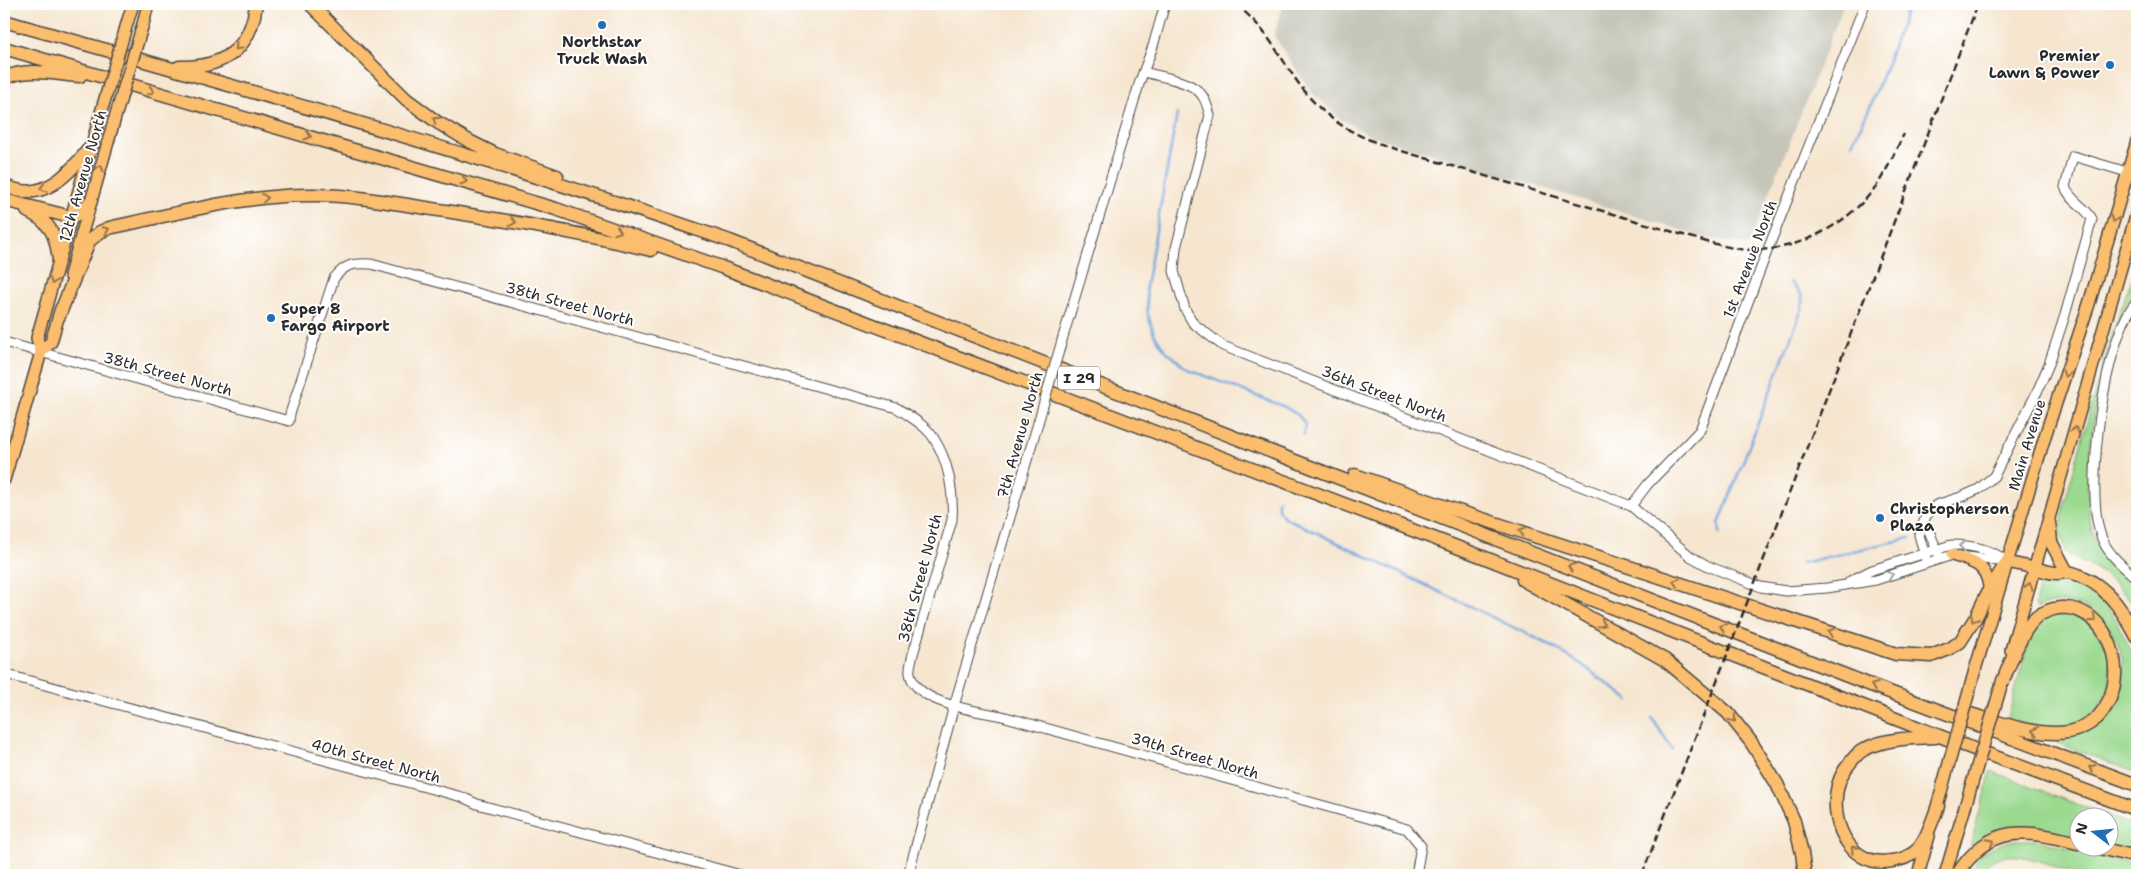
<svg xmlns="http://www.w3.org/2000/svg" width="2141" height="879" font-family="'Shantell Sans',sans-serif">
	<rect width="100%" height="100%" fill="#fff"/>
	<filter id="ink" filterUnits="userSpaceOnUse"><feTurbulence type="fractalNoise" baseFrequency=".02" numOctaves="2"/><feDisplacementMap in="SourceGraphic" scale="10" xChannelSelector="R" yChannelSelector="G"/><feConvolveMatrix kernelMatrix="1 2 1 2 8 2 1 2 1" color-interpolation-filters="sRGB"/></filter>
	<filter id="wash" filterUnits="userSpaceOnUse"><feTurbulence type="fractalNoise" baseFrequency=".0096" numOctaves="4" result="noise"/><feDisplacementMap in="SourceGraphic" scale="20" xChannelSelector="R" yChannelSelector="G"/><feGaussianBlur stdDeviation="1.12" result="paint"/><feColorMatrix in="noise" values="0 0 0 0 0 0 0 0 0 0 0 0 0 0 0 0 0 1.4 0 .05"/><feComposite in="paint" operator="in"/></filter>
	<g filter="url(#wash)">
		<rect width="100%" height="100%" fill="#f6e6d0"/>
		<!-- industrial -->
		<path fill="#c5c5b8" d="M1284,4H1844L1749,245L1711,239L1369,135L1341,119L1312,93L1274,36Z"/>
		<!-- green -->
		<path fill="#9ad98e" stroke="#62825c" d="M2137,264V291C2101,326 2075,494 2095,540C2104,560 2122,572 2137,587V611C2126,594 2115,580 2097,570C2085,563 2073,560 2063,551L2065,548L2060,534L2065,501L2111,336Z
			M2046,578L2081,588L2092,594L2106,606L2117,622L2137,663V773L2057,743L2059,738C2070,733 2095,725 2104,718C2109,713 2114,705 2117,699C2141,649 2092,582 2037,608L2035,604L2039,588Z
			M2053,613L2073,614L2095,627L2112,658L2108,693L2093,714L2082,721L2069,726L2054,729L2007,721L2027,648L2034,632L2045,621L2044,617Z
			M1991,771L2137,827V853L2109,846L2108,816H2078V838L2042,829L1972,848L1970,847Z
			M2016,840H2035L2137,864V875C2121,875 2103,877 2087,875C2051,872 2005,833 1978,875H1967L1977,863L1975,859C1987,848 2000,843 2016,840Z"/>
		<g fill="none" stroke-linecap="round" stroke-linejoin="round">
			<!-- stream -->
			<path stroke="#6fa5dd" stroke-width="2.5" d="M1177,114L1146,286L1148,315L1154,334L1165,350L1187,369L1285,407L1298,415L1305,424L1304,435
				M1852,144L1871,105L1909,4
				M1278,500V509L1284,517L1548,644L1581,664L1629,700
				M1720,533L1719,524L1802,309V296L1790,282
				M1802,563L1910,538
				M1652,718L1672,749"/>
		</g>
	</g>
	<g filter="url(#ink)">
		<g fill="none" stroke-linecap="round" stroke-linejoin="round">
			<defs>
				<path id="minor" d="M1144,72C1158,76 1186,80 1197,90C1205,96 1207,106 1210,115L1176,248L1174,271L1185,309L1193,323L1223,346L1631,506L1690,556L1708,566L1761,587L1786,591L1827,588L1876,580L1952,555L2007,562
					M2137,301C2104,336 2084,490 2101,536C2107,554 2123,566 2137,579
					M1063,337L1140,81L1153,46L1165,4
					M4,342L289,421L290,414L334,278C346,264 352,263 371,264L897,408C909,416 925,425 933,437C949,461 954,493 952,520L913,654C912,659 909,668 910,673C914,704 978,711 1002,716L1407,829L1421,846L1416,875
					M1631,506L1648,484L1700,430L1768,249L1865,4
					M1922,526L1929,531L1938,553
					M1927,563L1919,535L1926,516L1936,505L1961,497L1979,489L1994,476L2037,392L2049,364L2065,315L2092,219C2085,206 2071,202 2065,187L2073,156L2137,175
					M1850,581L1872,570L1951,545C1970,545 1992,549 2007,562
					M4,674L462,797L477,804L741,875
					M908,875L954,706L1038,423"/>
				<path id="major" d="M128,20L133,4
					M143,24L148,4
					M70,275L114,121
					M41,352L51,342L61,308
					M4,480L41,352L37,338L100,116
					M1952,555C1978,563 1989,566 1990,597
					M2007,562L2034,568
					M2011,650L2137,212
					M1975,670L2046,433L2089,304L2137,141
					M1935,814L1944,781
					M1918,875L1929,836
					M1945,875L1970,790"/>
				<path id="highway" d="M310,4L406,99L437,122L469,141L495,154L557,176
					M4,21C247,90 491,158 730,241L1868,684L2137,785
					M4,48L556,209L721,267L1483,557L1942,737L2137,810
					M179,67C224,68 251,49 256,4
					M4,78C29,67 54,74 80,76
					M4,185C43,206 70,172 92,145
					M4,200L71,217L78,214L91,201
					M27,211C51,222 56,235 59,260
					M59,316L89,241L100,232L109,228C175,214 247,194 315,195C356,195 398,204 439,210C510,221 581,233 651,250
					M1355,475L1455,510L1896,654L1931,656L1949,649L1960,642L1976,617L1989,590L2007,562
					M2049,522L2051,542L2067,572
					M2034,568C2042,570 2050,573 2057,573C2062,573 2065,571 2069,572C2104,581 2121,607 2137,637
					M1523,580L1665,660L1728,713L1751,742L1777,784L1794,821L1802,853L1805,875
					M1963,712C1993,720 2025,733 2056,733C2072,733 2087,727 2098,717C2141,669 2096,584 2041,614C2023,624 2010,665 2002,683
					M1936,737C1913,738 1886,738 1865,749C1856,753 1850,763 1844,771C1823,806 1843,870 1892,861C1900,860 1909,857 1916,851C1927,839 1932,821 1938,806
					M2091,846L2137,857
					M1957,875C1990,822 2026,830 2078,843"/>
			</defs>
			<!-- minor casing -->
			<use href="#minor" stroke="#494744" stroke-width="11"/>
			<!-- major casing -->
			<use href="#major" stroke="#494744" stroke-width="14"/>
			<!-- highway casing -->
			<use href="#highway" stroke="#494744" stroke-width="15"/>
			<!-- minor -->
			<use href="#minor" stroke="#fff" stroke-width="9"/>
			<!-- major -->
			<use href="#major" stroke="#fbbd6e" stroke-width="11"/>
			<!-- highway -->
			<use href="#highway" stroke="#fbbd6e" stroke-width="12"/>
			<!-- rail -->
			<path stroke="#2b2b2b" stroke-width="2.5" stroke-dasharray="8 4" stroke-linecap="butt" d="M1235,4C1269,29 1281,62 1306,93C1329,122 1359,138 1395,149L1707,242C1721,245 1737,250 1752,250C1800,251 1850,223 1877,185C1888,169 1895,151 1904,134
				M1642,875L1978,4"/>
			<defs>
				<path id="minor-bridge" d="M1038,423L1063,337"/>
				<path id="major-bridge" d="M100,116L128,20
					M114,121L143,24
					M1944,781L1975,670
					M1970,790L2002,683"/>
			</defs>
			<!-- minor-bridge casing -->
			<use href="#minor-bridge" stroke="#494744" stroke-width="11" stroke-linecap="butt"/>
			<!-- major-bridge casing -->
			<use href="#major-bridge" stroke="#494744" stroke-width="14" stroke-linecap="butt"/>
			<!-- minor-bridge -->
			<use href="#minor-bridge" stroke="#fff" stroke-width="9"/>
			<!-- major-bridge -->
			<use href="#major-bridge" stroke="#fbbd6e" stroke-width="11"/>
		</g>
		<!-- one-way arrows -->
		<defs><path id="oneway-chevron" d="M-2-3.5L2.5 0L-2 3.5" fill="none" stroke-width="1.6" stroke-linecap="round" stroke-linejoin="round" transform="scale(1.25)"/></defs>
		<g stroke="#93744c">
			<use href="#oneway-chevron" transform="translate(238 47) rotate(134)"/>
			<use href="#oneway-chevron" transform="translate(151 91) rotate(16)"/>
			<use href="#oneway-chevron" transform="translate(436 120) rotate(-146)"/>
			<use href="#oneway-chevron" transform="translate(308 136) rotate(16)"/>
			<use href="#oneway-chevron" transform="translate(100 168) rotate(-74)"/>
			<use href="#oneway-chevron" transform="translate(464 181) rotate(17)"/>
			<use href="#oneway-chevron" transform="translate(43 188) rotate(163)"/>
			<use href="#oneway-chevron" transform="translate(265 198) rotate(-6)"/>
			<use href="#oneway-chevron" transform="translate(2114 219) rotate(106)"/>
			<use href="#oneway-chevron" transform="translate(513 222) rotate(9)"/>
			<use href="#oneway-chevron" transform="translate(106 230) rotate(-23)"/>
			<use href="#oneway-chevron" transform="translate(618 231) rotate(19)"/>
			<use href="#oneway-chevron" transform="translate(53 281) rotate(106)"/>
			<use href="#oneway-chevron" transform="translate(2066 374) rotate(108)"/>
			<use href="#oneway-chevron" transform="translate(2075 430) rotate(-74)"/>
			<use href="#oneway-chevron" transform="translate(1522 531) rotate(-162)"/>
			<use href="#oneway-chevron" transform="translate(1571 567) rotate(-159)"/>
			<use href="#oneway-chevron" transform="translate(1676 582) rotate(-162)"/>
			<use href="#oneway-chevron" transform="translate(2029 586) rotate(-74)"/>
			<use href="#oneway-chevron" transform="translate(1974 619) rotate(121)"/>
			<use href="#oneway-chevron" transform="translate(2093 619) rotate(37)"/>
			<use href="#oneway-chevron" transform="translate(1602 624) rotate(29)"/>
			<use href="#oneway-chevron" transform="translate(1723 627) rotate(-159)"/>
			<use href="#oneway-chevron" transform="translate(1831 632) rotate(-161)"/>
			<use href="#oneway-chevron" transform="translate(1874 686) rotate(-159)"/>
			<use href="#oneway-chevron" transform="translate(1733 719) rotate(51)"/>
			<use href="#oneway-chevron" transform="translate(2035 731) rotate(-170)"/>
			<use href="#oneway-chevron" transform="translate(2092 768) rotate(-160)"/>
			<use href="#oneway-chevron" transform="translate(1991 842) rotate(-28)"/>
			<use href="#oneway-chevron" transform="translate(1854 849) rotate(-133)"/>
		</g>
		<g stroke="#a0a0a0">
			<use href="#oneway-chevron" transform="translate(1962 546) rotate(-173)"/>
			<use href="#oneway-chevron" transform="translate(1890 575) rotate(-19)"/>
		</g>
	</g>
	<!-- markers -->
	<g fill="#1f6fb2" stroke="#fff" stroke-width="2">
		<circle cx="602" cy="25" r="5"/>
		<circle cx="2110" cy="65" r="5"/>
		<circle cx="271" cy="318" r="5"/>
		<circle cx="1880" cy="518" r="5"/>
	</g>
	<g text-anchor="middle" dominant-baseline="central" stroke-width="4" stroke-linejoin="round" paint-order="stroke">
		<!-- shield labels -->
		<rect fill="#fff" stroke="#6b6b6b" stroke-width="1" x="1058" y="366.5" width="42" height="23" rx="4"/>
		<g font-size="14" font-weight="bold" fill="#2b2b2b">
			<text x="1079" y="378">I 29</text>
		</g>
		<!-- poi labels -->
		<g font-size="15" font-weight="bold" fill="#2b2b2b" stroke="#fff" text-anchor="start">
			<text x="602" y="42" text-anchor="middle">Northstar<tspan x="602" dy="17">Truck Wash</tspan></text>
			<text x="2100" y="56" text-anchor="end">Premier<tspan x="2100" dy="17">Lawn &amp; Power</tspan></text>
			<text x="281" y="309">Super 8<tspan x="281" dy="17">Fargo Airport</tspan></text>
			<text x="1890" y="509">Christopherson<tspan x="1890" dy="17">Plaza</tspan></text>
		</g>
		<!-- street labels -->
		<g font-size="15" fill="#2b2b2b" stroke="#fff">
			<text transform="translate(83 176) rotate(-74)">12th Avenue North</text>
			<text transform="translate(1750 259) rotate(-69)">1st Avenue North</text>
			<text transform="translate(570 304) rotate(15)">38th Street North</text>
			<text transform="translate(168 374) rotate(15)">38th Street North</text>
			<text transform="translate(1384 394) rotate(21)">36th Street North</text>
			<text transform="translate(1020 435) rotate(-74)">7th Avenue North</text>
			<text transform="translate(2027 445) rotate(-73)">Main Avenue</text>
			<text transform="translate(920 578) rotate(-75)">38th Street North</text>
			<text transform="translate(1195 756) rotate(16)">39th Street North</text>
			<text transform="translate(376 761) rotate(15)">40th Street North</text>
		</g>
	</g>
	<!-- margin -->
	<rect width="2141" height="879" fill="none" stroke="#fff" stroke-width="20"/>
	<!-- north arrow -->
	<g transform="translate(2094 832) rotate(286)"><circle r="24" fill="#ffffff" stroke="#aaaaaa"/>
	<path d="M0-4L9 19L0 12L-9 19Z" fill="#1f6fb2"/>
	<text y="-8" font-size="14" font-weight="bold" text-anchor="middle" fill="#2b2b2b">N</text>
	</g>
</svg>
